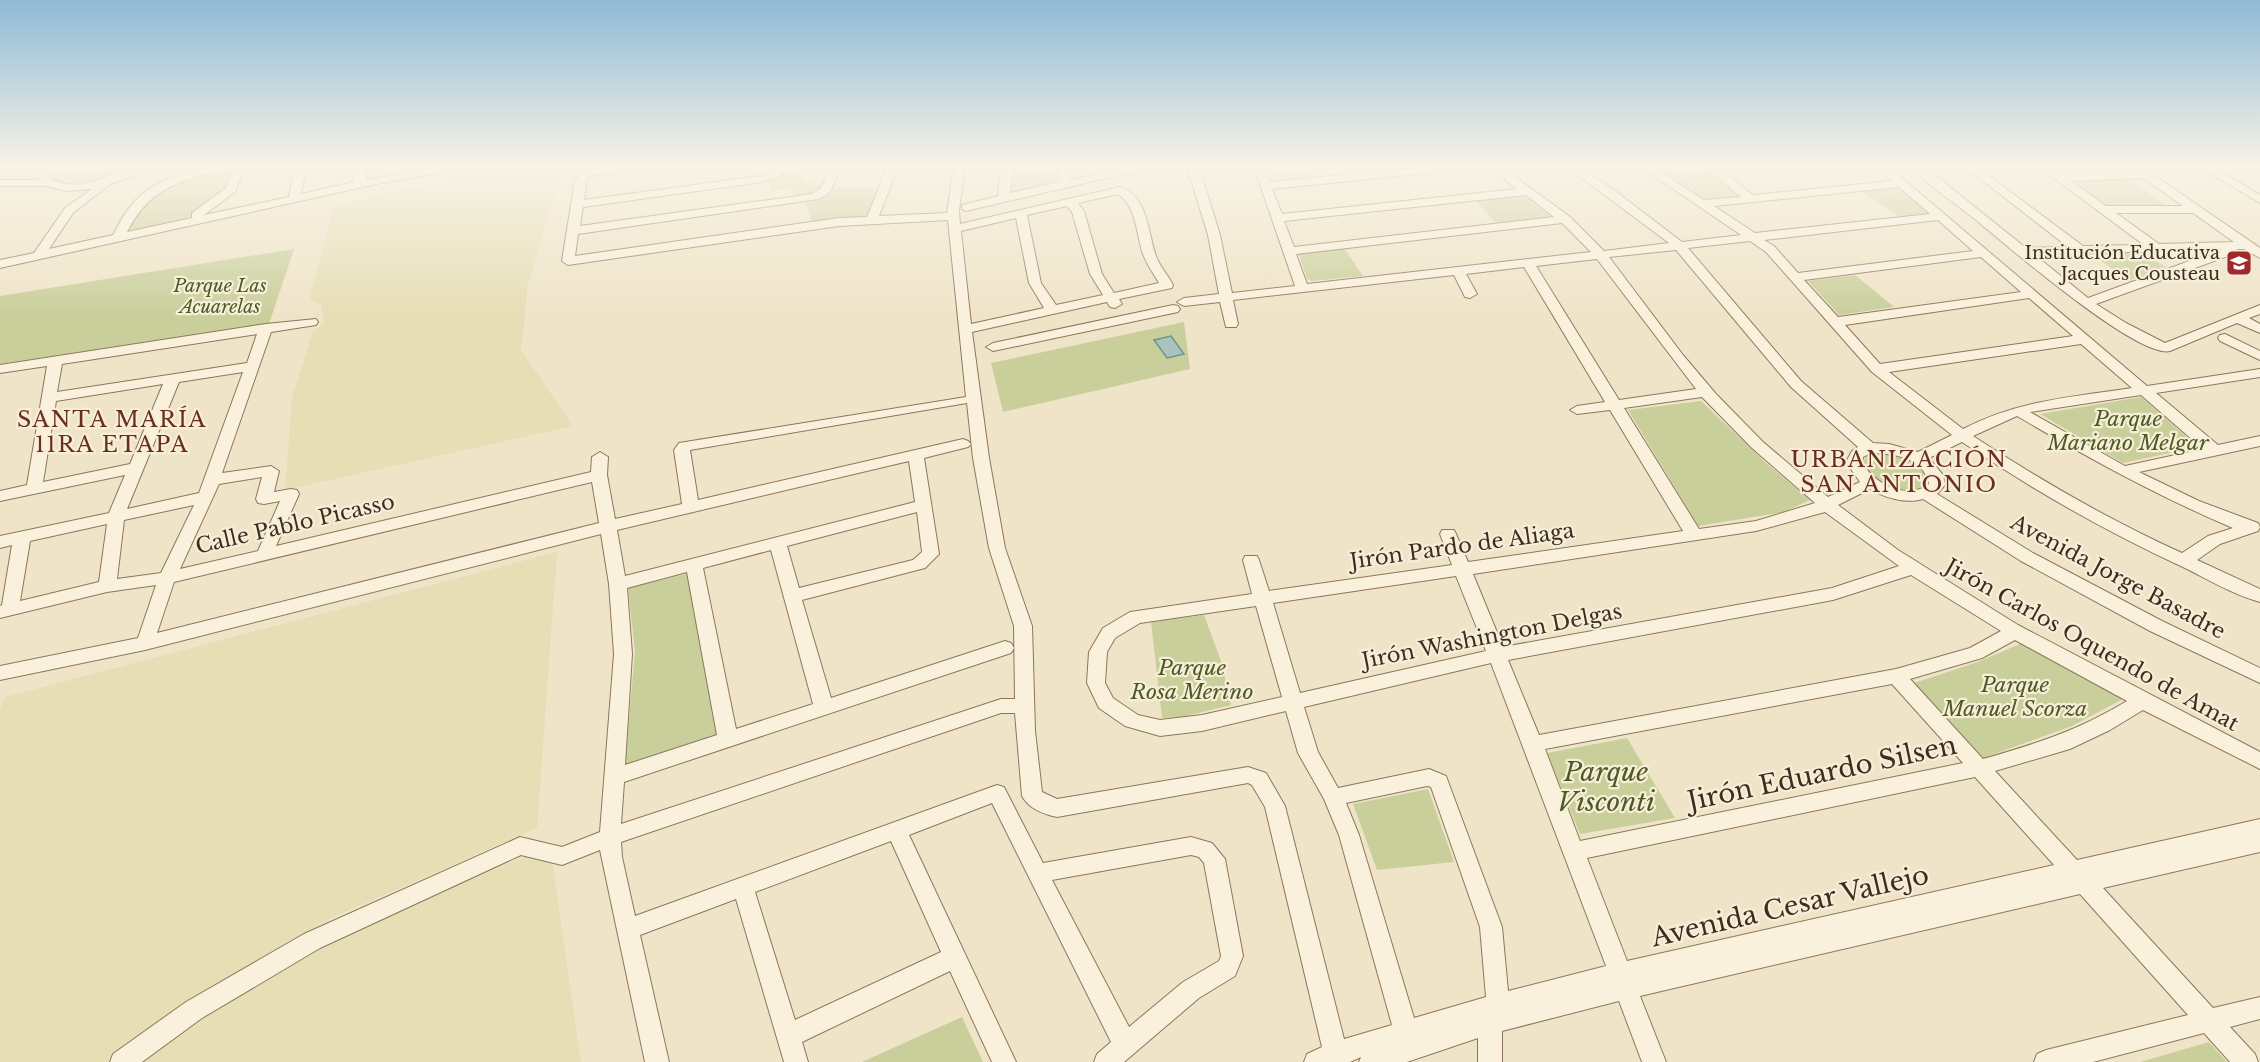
<svg xmlns="http://www.w3.org/2000/svg" width="2260" height="1062" font-family="'Libre Baskerville',serif">
	<rect width="100%" height="100%" fill="#f0e4c8"/>
	<!-- farmland -->
	<path fill="#e6deb5" d="M563,168L528,284L521,350L573,426L285,490L292,397L313,332L324,322L321,305L310,298L334,205L440,182Z
		M557,552L537,828L334,917L238,971L113,1062H0V709L5,697Z
		M550,846L581,1062H130L293,953Z"/>
	<!-- green -->
	<path fill="#c9cf9b" d="M56,167H136L130,171C99,180 82,189 50,180L48,175Z
		M234,167C232,174 231,183 227,189C203,220 161,226 126,234C131,224 136,213 143,205C162,183 207,172 234,167Z
		M1265,167H1305L1313,178L1271,181Z
		M1651,167H1707L1743,195L1704,201Z
		M1012,170H1057V182L1010,193Z
		M783,173L805,174L802,182L822,184L816,194L797,197L794,191L788,188L771,191L768,180Z
		M2129,179L2165,205L2102,207L2069,181Z
		M1900,186L1933,215L1900,217L1860,191Z
		M832,188L879,189L868,217L812,223L806,202L824,197Z
		M1523,195L1551,217L1496,223L1475,200Z
		M1344,248L1363,276L1312,281L1307,279L1299,254Z
		M294,249L269,324L0,364V296Z
		M2141,251L2167,268L2127,281L2090,252Z
		M1855,275L1894,307L1839,315L1808,281Z
		M1184,322L1190,369L1003,412L991,363Z
		M2141,397L2198,447L2123,463L2040,414Z
		M1701,401L1765,462L1810,500L1784,512L1698,526L1628,410Z
		M1877,452C1899,452 1923,460 1929,483C1917,497 1892,491 1878,482C1871,479 1866,469 1862,463L1869,454Z
		M690,573L720,734L625,765L635,651L628,588Z
		M1204,615L1221,661L1231,705L1182,717L1162,718L1151,622Z
		M2022,643L2123,699L2072,726L1983,758L1914,683L1978,662Z
		M1627,738L1675,818L1580,834L1547,753Z
		M1428,789L1454,862L1377,870L1353,804Z
		M962,1017L983,1062H862Z
		M2209,1042L2227,1062H2140Z"/>
	<!-- water -->
	<path fill="#a9c4bc" stroke="#6f938a" stroke-width="1.5" d="M1171,336L1184,354L1167,358L1154,340Z"/>
	<g fill="none" stroke-linecap="round" stroke-linejoin="round">
		<defs>
			<path id="minor" d="M45,167H56L50,176V179C88,197 114,165 147,167L136,175L110,184L73,213L49,249L113,235C118,226 123,215 130,207C151,179 197,165 231,167C224,172 213,173 204,175C166,185 145,197 127,232L192,218V213L226,188L234,167H245L235,192L204,215L289,197L295,167H306L301,194L354,182L356,167H366V180L438,167H462L456,170L381,183L0,268V260L34,253L65,208L92,189L66,191L47,186H0V180H39L38,176Z
				M588,167H645L639,170L590,176L587,180L584,200L760,176L773,171L776,167H788L781,175L762,182L583,207L580,226L812,194L821,188L831,167H842L830,192L819,199L578,234L575,256L839,218L867,217L887,167H898L879,216L947,213L954,167H965L959,210L960,224L1120,187C1148,195 1148,234 1156,256C1160,267 1168,275 1173,285L1172,288L1119,299L1122,304L1115,308L1110,307L1107,302L972,332L989,458L1005,548L1032,626L1035,731L1042,792L1057,799L1248,767L1266,773L1285,806L1344,1039L1392,1025L1339,835L1324,799L1298,753L1286,711L1202,731L1160,736L1125,726L1099,708L1087,683L1089,652L1103,628L1130,612L1252,594L1243,560L1245,556H1257L1259,560L1269,591L1452,565L1440,534L1442,530H1454L1456,534L1468,562L1683,531L1610,410L1577,414L1570,410L1577,406L1605,402L1524,267L1466,274L1477,294L1470,298L1465,297L1454,275L1233,300L1238,324L1236,327H1226L1220,302L1184,306L1177,302L1184,298L1219,294L1208,235L1187,167H1199L1220,235L1232,293L1295,286L1254,167H1264L1270,182L1426,167H1463L1457,170L1272,189L1282,214L1517,189L1488,167H1501L1569,216L1604,251L1669,243L1567,167H1579L1614,190L1682,242L1741,235L1641,167H1653L1704,200L1741,197L1705,167H1750L1745,170L1724,172L1753,195L1892,181L1877,167H1889L2147,386L2260,369V377L2156,393L2218,445L2260,436V446L2139,472L2199,501L2258,523L2260,527L2258,531L2220,544L2197,560L2260,589V602C2234,595 2209,580 2185,568C2107,532 2033,490 1962,442L1929,458L1943,475L1945,485L1937,494L2033,553L2162,621L2260,668V683L2150,631L2021,561L1923,499C1906,504 1885,498 1870,489L1838,505L1898,550L2018,625L2260,752V769L2143,710L2110,730L2070,749L1995,771L2077,860L2260,819V852L2103,888L2213,1008L2260,997V1019L2230,1027L2255,1054L2258,1062H2230L2204,1033L2093,1062H2034L2037,1054L2046,1050L2188,1015L2080,894L1640,996L1666,1062H1642L1619,1001L1502,1031V1062H1478V1038L1407,1062H1359L1361,1057L1350,1062H1304L1307,1054L1322,1047L1265,807L1252,785L1248,783L1057,817C1043,814 1029,809 1022,796L1015,713H1001L621,842L622,857L635,916L997,785L1004,787L1043,863L1191,837L1212,843L1225,859L1243,956L1235,976L1199,998L1124,1062H1094L1097,1054L1111,1042L992,803L909,835L1016,1062H992L950,971L802,1042L808,1062H784L736,899L640,935L669,1062H645L600,850L562,865L521,855L320,948L202,1018L142,1062H110L113,1054L186,1002L304,934L520,837L562,847L600,832L614,654L609,584L601,534L145,650L0,680V666L138,638L156,585L107,592L0,618V606L2,605L12,545L0,548V536L109,513L125,475L0,501V491L27,485L47,366L0,373V365L266,324L316,319L318,322L316,325L271,332L222,473L271,466L279,471L274,492L291,489L297,490L299,494L276,546L591,472L592,457L600,452L608,457L607,475L615,519L682,504L674,450L679,443L966,397L948,220L839,226L568,265L562,261L575,180ZM1899,187L1930,214L1755,233L1714,206ZM1118,194C1137,207 1136,234 1143,254C1147,265 1153,273 1159,283L1114,293L1102,274L1084,211L1078,203ZM1526,195L1554,217L1294,247L1284,221ZM1067,206L1072,212L1090,274L1103,295L1056,305L1041,283L1027,215ZM1016,218L1029,283L1044,308L971,324L961,231ZM1938,220L1973,251L1798,273L1774,246L1764,240ZM1562,223L1591,252L1307,284L1296,254ZM1750,241L1766,252L1872,372L1952,435L1918,452L1889,444L1873,443L1801,381L1688,248ZM1676,250L1791,387L1858,447L1852,451L1846,462L1860,482L1828,497L1763,442L1716,394L1683,355L1609,257ZM1981,257L2021,292L1838,317L1804,280ZM1597,259L1696,389L1619,400L1536,266ZM2029,298L2073,336L1880,364L1845,325ZM257,334L247,363L57,392L62,364ZM2081,344L2132,388C2071,397 2020,400 1963,429L1889,372ZM243,372L199,493L127,509L179,382ZM163,384L130,464L43,482L56,401ZM2141,395L2203,449L2125,466L2030,412ZM1702,397L1752,448L1815,503L1756,521L1699,529L1624,408ZM967,403L973,458L989,548L1014,626L1015,699H1001L621,824L624,782L1011,653L1014,648L1011,643L1005,641L831,698L802,600L925,568L939,554L924,458L968,447L971,444L968,441L963,439L698,500L690,450ZM2017,416C2087,457 2157,496 2233,528L2208,536L2182,553C2109,520 2040,480 1973,436ZM1871,453C1894,453 1924,458 1929,484C1908,501 1873,484 1862,462L1863,457ZM909,461L915,502L625,576L617,530ZM262,477L256,499L258,503L264,504L280,501L258,551L180,569L219,484ZM592,482L599,523L157,633L174,582ZM194,505L161,573L117,579L124,520ZM917,512L922,552L913,560L799,588L787,546ZM1825,512L1899,566L1832,588L1503,647L1473,574L1756,531ZM107,524L99,582L20,601L30,541ZM771,550L813,704L736,729L703,568ZM687,572L717,735L625,765L632,654L627,588ZM1911,575L2001,631L1970,648L1896,669L1539,735L1508,660L1833,600ZM1456,576L1486,651L1300,693L1273,603ZM1256,606L1282,697L1202,715L1160,720L1138,715L1113,698L1105,683L1107,652L1115,638L1140,623ZM2015,640L2127,701C2077,731 2038,743 1983,759L1910,679L1982,658ZM1491,663L1606,966L1508,991L1502,927L1446,776L1429,769L1338,788L1318,752L1304,707ZM1892,684L1963,763L1580,841L1545,749ZM1975,777L2054,865L1627,961L1587,858ZM1427,786L1431,787L1480,927L1486,997L1414,1018L1359,835L1346,803ZM891,841L941,952L795,1020L755,892ZM1191,855L1199,857L1204,863L1221,956L1219,961L1183,982L1129,1027L1052,880Z
				M1001,167H1013L1010,193L1059,182V167H1069L1070,180L1124,168L1166,167L1160,170L1124,174L966,211L962,209V205L998,196Z
				M1912,167H1925L2026,248L2068,247L1965,167H1977L2083,246L2144,245L2039,167H2051L2062,174L2134,171L2130,167H2142L2260,248V258L2244,249H2237L2236,253L2096,304L2126,323L2165,343L2260,305V314L2249,318L2260,324V333L2237,323L2170,351C2138,359 2005,244 1976,220C1955,203 1929,187 1912,167ZM2143,178L2183,206H2106L2071,181ZM2116,213H2193L2234,242L2159,244ZM2222,249L2088,298L2035,255Z
				M2200,167H2213L2260,195V203Z
				M1173,305L1178,306L1180,309L1178,312L993,351L986,347L993,343Z
				M2225,334L2260,351V360L2220,341L2218,338L2220,335Z"/>
		</defs>
		<!-- minor casing -->
		<use href="#minor" stroke="#8d765c" stroke-width="2"/>
		<!-- minor -->
		<use href="#minor" fill="#faf1dc" fill-rule="evenodd"/>
	</g>
	<!-- sky -->
	<linearGradient id="sky" x2="0" y2="1"><stop stop-color="#8fbad6"/><stop offset="0.53" stop-color="#f8f3e6"/><stop offset="1" stop-color="#f8f3e6" stop-opacity="0"/></linearGradient>
	<rect width="2260" height="315" fill="url(#sky)"/>
	<!-- icons -->
	<defs>
		<symbol id="school-square" viewBox="-11 -11 22 22"><rect x="-9" y="-9" width="18" height="18" rx="4" fill="#9e2a2b" stroke="#f7eed8"/><path d="M0-5L7-2L0 1L-7-2ZM-4 1L0 2.5L4 1V4Q0 6-4 4Z" fill="#fff"/></symbol>
	</defs>
	<g fill-rule="evenodd">
		<use href="#school-square" x="2224" y="248" width="30" height="30"/>
	</g>
	<g text-anchor="middle" dominant-baseline="central" stroke-width="4.5" stroke-linejoin="round" paint-order="stroke">
		<!-- far-poi labels -->
		<g font-size="18" fill="#3d2e20" stroke="#f7eed8" text-anchor="end">
			<text x="2220" y="253">Institución Educativa<tspan x="2220" dy="21">Jacques Cousteau</tspan></text>
		</g>
		<!-- far-park labels -->
		<g font-size="18" font-style="italic" fill="#4d5a26" stroke="#f7eed8">
			<text x="220" y="286">Parque Las<tspan x="220" dy="21">Acuarelas</tspan></text>
		</g>
		<!-- park labels -->
		<g font-size="21" font-style="italic" fill="#4d5a26" stroke="#f7eed8">
			<text x="2128" y="419">Parque<tspan x="2128" dy="24">Mariano Melgar</tspan></text>
			<text x="1192" y="668">Parque<tspan x="1192" dy="24">Rosa Merino</tspan></text>
			<text x="2015" y="685">Parque<tspan x="2015" dy="24">Manuel Scorza</tspan></text>
		</g>
		<!-- street labels -->
		<g font-size="21" fill="#3d2e20" stroke="#f7eed8">
			<text transform="translate(295 524) rotate(-13)">Calle Pablo Picasso</text>
			<text transform="translate(1462 546) rotate(-8)">Jirón Pardo de Aliaga</text>
			<text transform="translate(2118 577) rotate(28)">Avenida Jorge Basadre</text>
			<text transform="translate(1492 636) rotate(-11)">Jirón Washington Delgas</text>
			<text transform="translate(2092 645) rotate(29)">Jirón Carlos Oquendo de Amat</text>
		</g>
		<!-- neighbourhood labels -->
		<g font-size="22" letter-spacing="1.5" fill="#6b2e1e" stroke="#f7eed8">
			<text x="112" y="419">SANTA MARÍA<tspan x="112" dy="25">11RA ETAPA</tspan></text>
			<text x="1899" y="459">URBANIZACIÓN<tspan x="1899" dy="25">SAN ANTONIO</tspan></text>
		</g>
		<!-- near-park labels -->
		<g font-size="26" font-style="italic" fill="#4d5a26" stroke="#f7eed8">
			<text x="1606" y="772">Parque<tspan x="1606" dy="30">Visconti</tspan></text>
		</g>
		<!-- near-street labels -->
		<g font-size="26" fill="#3d2e20" stroke="#f7eed8">
			<text transform="translate(1822 773) rotate(-12)">Jirón Eduardo Silsen</text>
			<text transform="translate(1790 906) rotate(-13)">Avenida Cesar Vallejo</text>
		</g>
	</g>
</svg>
